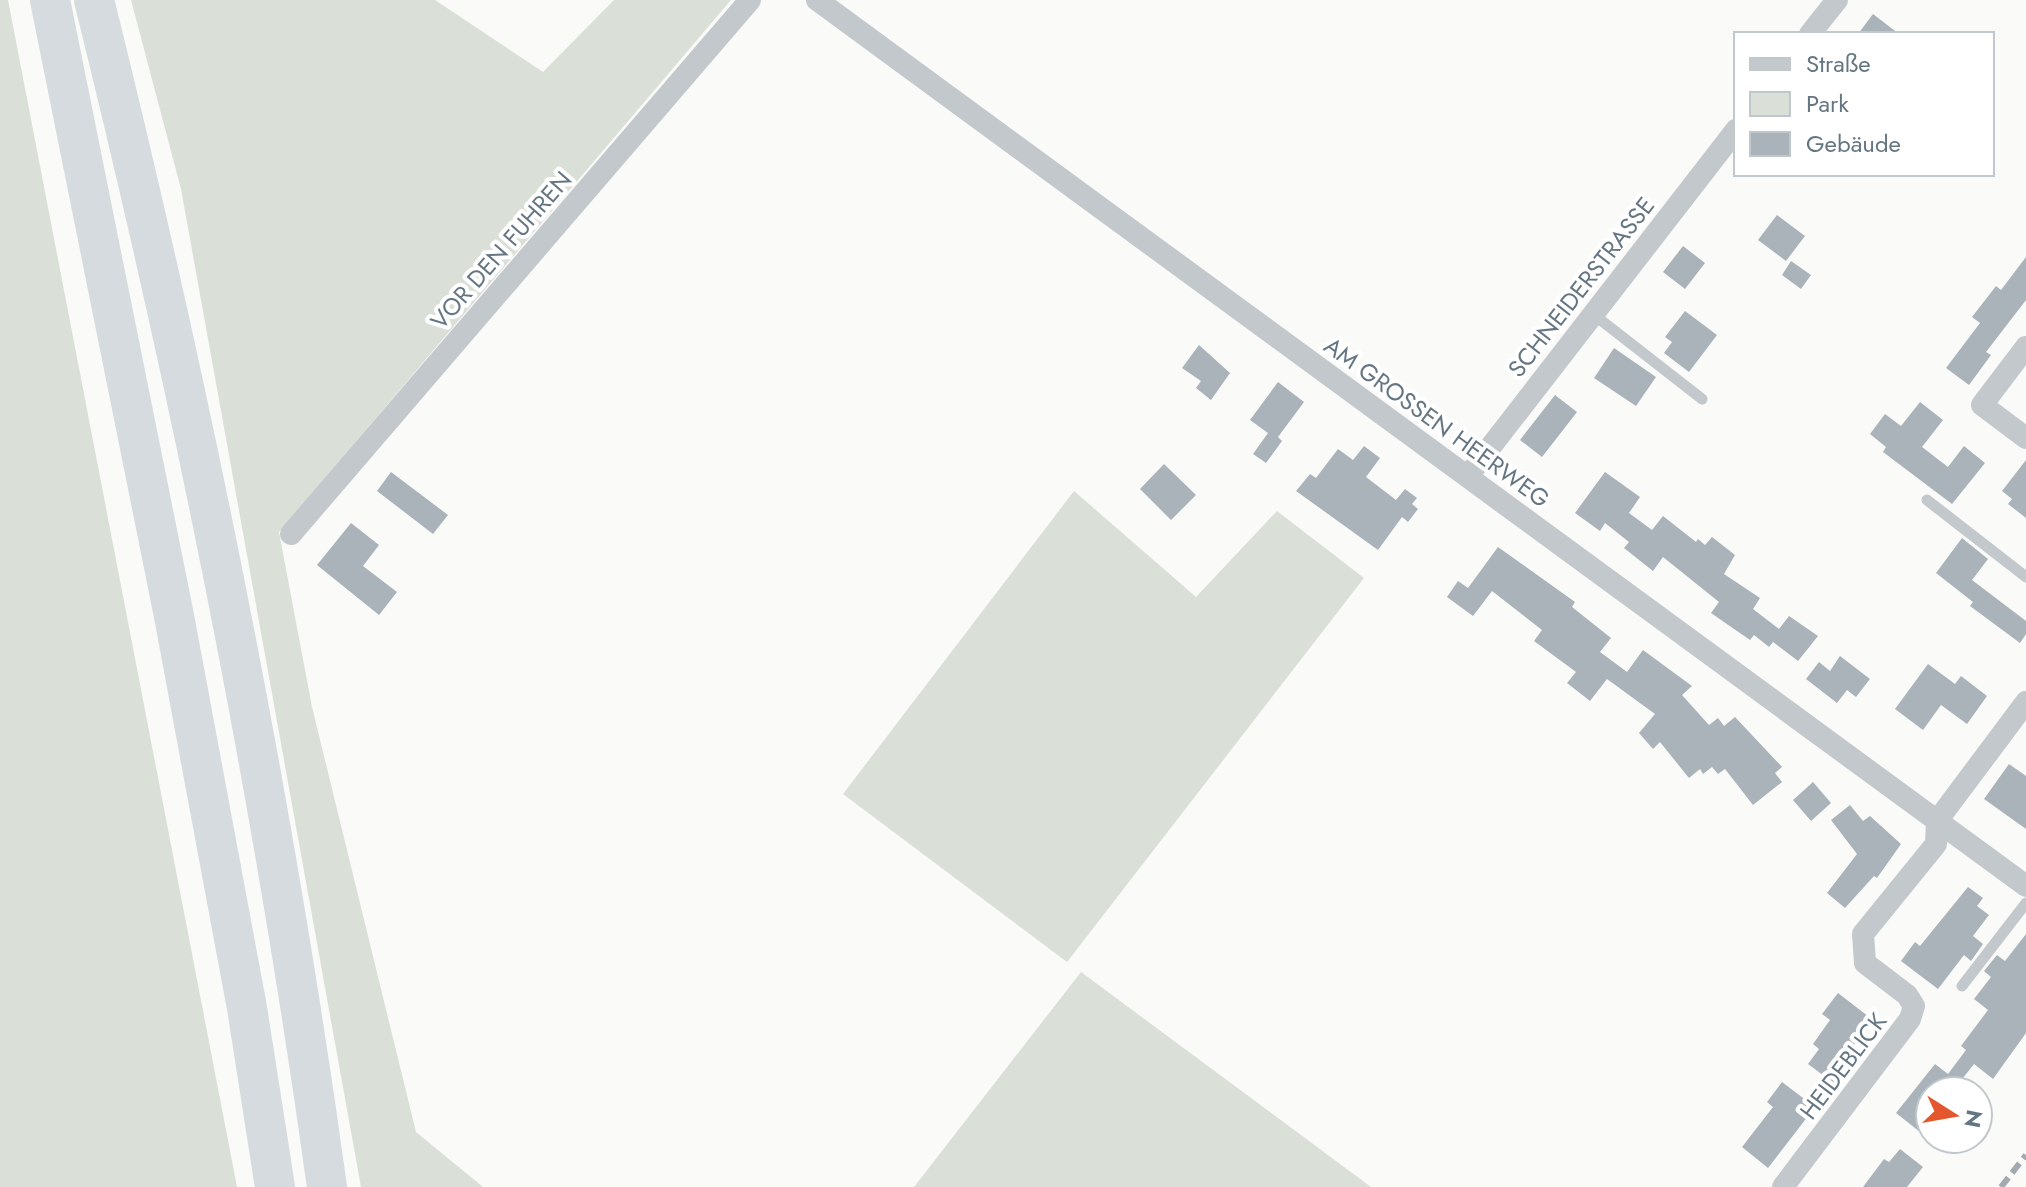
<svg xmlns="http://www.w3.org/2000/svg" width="2026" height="1187" font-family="Jost,sans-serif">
	<rect width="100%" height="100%" fill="#fafaf8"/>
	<!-- green -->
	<path fill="#dadfd7" d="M0,0H8L237,1187H0Z
		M131,0H435L543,72L614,0H731L279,532L312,707L416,1132L483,1187H361L181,189Z
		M1074,491L1196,597L1277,511L1364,578L1067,962L843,794Z
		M1081,972L1371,1187H914Z"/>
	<!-- building -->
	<path fill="#aab3b9" d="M1873,14L1899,34H1858Z
		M1777,215L1805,236L1786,261L1758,240Z
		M1683,246L1705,263L1685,289L1663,272Z
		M2026,257V300L1986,352L1991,355L1969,385L1946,368L1980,323L1972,317L1996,286L2001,290Z
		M1791,261L1811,275L1801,289L1782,275Z
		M1685,311L1717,335L1689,372L1664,353L1672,342L1665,337Z
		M1199,345L1230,373L1211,400L1196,388L1201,381L1182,368Z
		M1614,348L1656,377L1636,406L1594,378Z
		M1278,382L1304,402L1278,437L1282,441L1266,463L1253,454L1268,433L1250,420Z
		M1555,395L1577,412L1542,457L1520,440Z
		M1920,402L1943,420L1922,447L1948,467L1964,446L1985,463L1952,504L1883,452L1886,447L1870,434L1885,414L1901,426Z
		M1364,446L1380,458L1366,477L1396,500L1405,489L1417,498L1412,504L1418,509L1408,522L1402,517L1378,550L1296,491L1310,474L1316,478L1338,449L1353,460Z
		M2026,460V518L2008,504L2012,499L2002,491Z
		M1164,464L1196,495L1171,520L1140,489Z
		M391,472L448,515L433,534L377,491Z
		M1605,472L1640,497L1629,513L1652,530L1663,516L1696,542L1698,539L1705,545L1712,537L1735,555L1724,574L1760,598L1753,609L1779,629L1789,616L1818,636L1798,661L1773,642L1769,647L1754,635L1750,640L1711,613L1719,602L1663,557L1653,571L1624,548L1629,542L1605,523L1600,531L1575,513Z
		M351,523L379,545L363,566L397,592L379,615L317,565Z
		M1962,538L1988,559L1972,580L2026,621V634L2020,643L1970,606L1973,602L1936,573Z
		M1498,547L1575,602L1572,607L1611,638L1600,652L1627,672L1643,650L1692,686L1682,695L1709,725L1718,718L1724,726L1735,717L1782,767L1775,773L1782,782L1753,805L1725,769L1718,774L1712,767L1703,774L1700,769L1689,778L1660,742L1653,749L1639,733L1655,714L1607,679L1590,701L1567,683L1576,672L1534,641L1542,630L1492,591L1473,616L1447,597L1458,581L1468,588Z
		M1840,656L1870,679L1856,697L1847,690L1837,703L1806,679L1819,662L1830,671Z
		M1928,664L1955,684L1961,676L1987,696L1967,724L1941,705L1923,730L1895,709Z
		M2009,764L2026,776V829L1984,799Z
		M1813,782L1831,803L1811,821L1793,800Z
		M1850,805L1863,821L1870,816L1901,844L1877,878L1874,876L1845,908L1827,893L1857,854L1831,820Z
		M1968,887L1983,898L1977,906L1989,915L1973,936L1983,944L1971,961L1964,955L1938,989L1901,961L1915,942L1920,946Z
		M2026,934V1033L1993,1079L1974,1064L1959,1083L1970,1091H1930V1120L1920,1132L1896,1113L1935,1064L1948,1074L1966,1050L1961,1046L1988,1010L1974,999L1991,977L1984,971L1997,955L2005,961Z
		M1838,993L1873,1020L1849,1052L1856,1056L1835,1084L1808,1064L1819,1049L1813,1044L1830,1020L1822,1014Z
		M1782,1082L1815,1107L1768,1168L1742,1147L1773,1107L1767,1102Z
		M1900,1149L1923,1167L1907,1187H1863L1884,1159L1889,1162Z"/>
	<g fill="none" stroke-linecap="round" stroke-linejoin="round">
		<!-- lane -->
		<path stroke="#c3c8cc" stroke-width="11" d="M1593,314L1702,399
			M1927,500L2026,577
			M1962,986L2026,903"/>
		<!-- street -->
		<path stroke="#c3c8cc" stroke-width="22" d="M817,0L2026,886
			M1810,34L1837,0
			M2026,347L1982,405L2026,438
			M1468,476L1736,130
			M291,534L750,0
			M1783,1187L1910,1019L1914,1006L1907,995L1865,963L1863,934L1936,844L1937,821L2026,702"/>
		<!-- highway -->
		<path stroke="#d6dbdf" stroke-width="40" d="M50,0L174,616L247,1008L275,1187
			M94,0C191,391 272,788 327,1187"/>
		<!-- rail -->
		<path stroke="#a2aab0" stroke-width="6" stroke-dasharray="12 6" stroke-linecap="butt" d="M2001,1187L2026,1155"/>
	</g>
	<g text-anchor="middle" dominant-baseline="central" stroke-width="8" stroke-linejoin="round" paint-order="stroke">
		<!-- street labels -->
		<g font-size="24" fill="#657683" stroke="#fff">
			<text transform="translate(501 250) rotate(-49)">VOR DEN FUHREN</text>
			<text transform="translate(1581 287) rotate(-52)">SCHNEIDERSTRASSE</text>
			<text transform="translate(1437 422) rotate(36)">AM GROSSEN HEERWEG</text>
			<text transform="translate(1843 1066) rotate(-53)">HEIDEBLICK</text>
		</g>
	</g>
	<!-- legend -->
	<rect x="1734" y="32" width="260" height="144" fill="#ffffff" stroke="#c1c8cd" stroke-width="2"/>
	<rect x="1750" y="58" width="40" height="12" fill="#c3c8cc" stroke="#c1c8cd" stroke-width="2"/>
	<text x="1806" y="72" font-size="24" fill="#657683">Straße</text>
	<rect x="1750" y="92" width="40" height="24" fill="#dadfd7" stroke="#c1c8cd" stroke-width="2"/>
	<text x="1806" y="112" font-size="24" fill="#657683">Park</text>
	<rect x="1750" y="132" width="40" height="24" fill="#aab3b9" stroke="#c1c8cd" stroke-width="2"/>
	<text x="1806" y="152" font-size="24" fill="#657683">Gebäude</text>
	<!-- north arrow -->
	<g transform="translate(1954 1115) rotate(101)"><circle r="38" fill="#ffffff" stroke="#c1c8cd" stroke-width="2"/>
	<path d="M0-6L14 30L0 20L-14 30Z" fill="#e4572e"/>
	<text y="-12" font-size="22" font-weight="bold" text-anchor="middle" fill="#657683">N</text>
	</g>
</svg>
